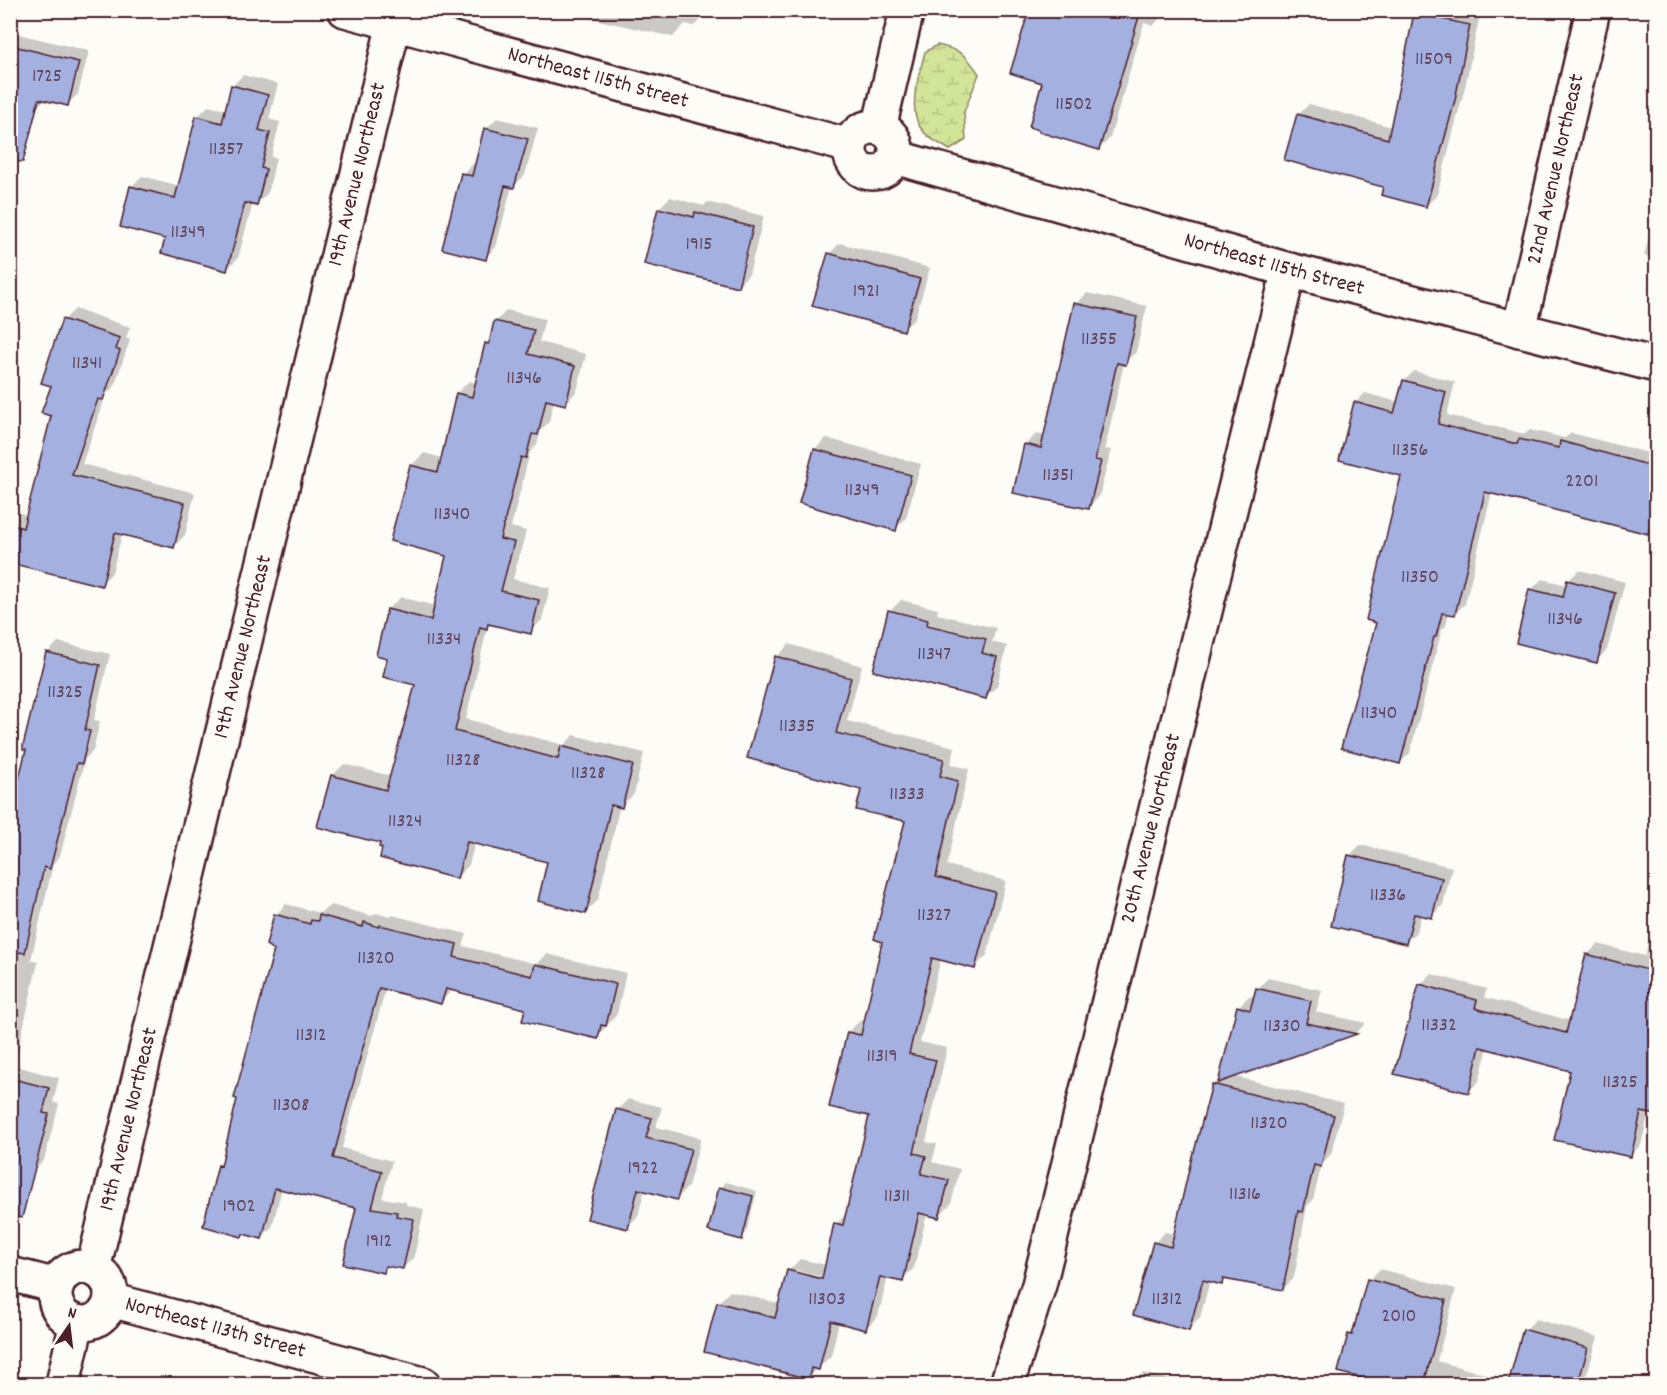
<svg xmlns="http://www.w3.org/2000/svg" width="1667" height="1395" font-family="Dekko,sans-serif">
	<defs>
		<pattern id="wetland-marsh" width="20" height="14" patternUnits="userSpaceOnUse" patternTransform="scale(1.5)"><rect width="20" height="14" fill="#d1e498"/><path d="M1 5h8M5 5V1M11 12h8M15 12V8" fill="none" stroke="#b5c383"/></pattern>
	</defs>
	<rect width="100%" height="100%" fill="#fdfcf7"/>
	<filter id="ink" filterUnits="userSpaceOnUse"><feTurbulence type="fractalNoise" baseFrequency=".0167" numOctaves="2"/><feDisplacementMap in="SourceGraphic" scale="12" xChannelSelector="R" yChannelSelector="G"/><feConvolveMatrix kernelMatrix="1 2 1 2 8 2 1 2 1" color-interpolation-filters="sRGB"/></filter>
	<g filter="url(#ink)">
		<!-- wetland -->
		<path fill="url(#wetland-marsh)" stroke="#8e8262" stroke-width="1.5" d="M937,45C960,50 966,54 979,74L964,112L966,140L950,150C939,143 927,138 920,127C907,106 920,73 925,52Z"/>
		<!-- shadow -->
		<path fill="#0003" fill-rule="evenodd" d="M587,10H707L706,15L694,26L685,24L673,37L585,17Z
			M1058,10H1164L1163,15L1153,26L1144,23L1110,138L1099,149L1044,82Z
			M1416,10H1479V13L1480,14L1465,87L1437,195L1426,206L1384,186L1298,115L1309,104L1392,127Z
			M10,32L89,51L78,94L67,105L45,99L36,108L10,102Z
			M243,75L278,84L269,119L280,122L271,157L276,158L268,193L256,204L253,203L238,258L227,269L167,238L131,187L142,176L180,186L197,117L208,106L226,110L232,86Z
			M497,118L538,128L525,175L514,186H512L496,247L485,258L462,174L474,163L477,164L486,129Z
			M10,171L15,172L10,191Z
			M670,197L704,206L707,202L764,216L749,274L738,285L659,208Z
			M1656,215V258L1644,256L1653,219Z
			M840,243L930,268L915,318L903,330L829,254Z
			M1087,293L1147,306L1136,352L1124,363L1105,449L1111,450L1099,497L1088,508L1025,445L1036,434L1045,436L1076,304Z
			M75,309L130,327L126,338L130,340L114,387L106,395L82,464L195,493L185,535L174,547L122,534L112,573L101,584L10,562V518L16,512L27,515L52,415L53,385L64,320Z
			M507,310L545,319L539,342L586,354L577,391L565,404L554,401L549,422L541,430L537,445L530,452L511,527L526,531L513,579L550,588L542,620L530,632L491,623L488,625L466,719L564,745L574,735L644,753L634,794L622,806L620,805L598,900L586,912L549,861L475,842L469,865L457,877L384,847L332,776L344,764L391,776L417,684L389,657L388,609L401,597L436,606L448,554L392,540L412,465L424,453L442,458L457,393L469,381L476,383L486,343L492,338L495,322Z
			M1414,371L1455,382L1447,415L1525,434L1530,430L1565,438L1571,433L1656,455V535L1492,492L1465,604L1455,613L1449,612L1446,626L1442,629L1410,753L1400,763L1378,622L1402,475L1355,403L1365,393L1398,402L1404,381Z
			M826,438L921,464L906,518L895,529L801,502L815,449Z
			M1579,570L1625,582L1607,650L1596,661L1531,590L1542,579L1567,585L1568,581Z
			M901,600L938,609L937,614L996,628L992,642L1007,646L997,686L986,697L890,611Z
			M58,642L110,654L94,720L100,721L93,751L85,759L60,856L53,864L31,960L38,962L16,1060V1066L59,1078L53,1102L59,1104L44,1160L34,1170L10,1164V804L14,805L47,653Z
			M789,644L862,666L847,721L955,747L951,764L969,769L947,865L1006,881L987,955L975,967L941,958L920,1042L947,1048L926,1142L937,1144L932,1162L960,1169L951,1204L939,1216L927,1214L914,1268L902,1280L888,1277L878,1316L866,1328L839,1322L831,1356L808,1377L718,1303L730,1291L780,1304L788,1271L800,1259L826,1265L836,1224L848,1212L870,1115L848,1032L861,1020L865,1022L884,941L907,820L862,789L777,657ZM794,1270L829,1279V1282L794,1273Z
			M1360,845L1452,867L1443,905L1431,917L1421,915L1417,931L1406,942L1349,856Z
			M286,904L320,913L331,905L372,916L376,913L390,917L392,915L467,934L463,946L537,964L547,954L626,973L617,1014L597,1037L526,1008L452,990L441,1002L386,988L342,1148L392,1161L382,1198L406,1202V1205L424,1209L414,1257L403,1268L390,1265L383,1271L357,1207L282,1188L272,1227L261,1238L219,1166L223,1162L276,949V915Z
			M1656,908V1110L1653,1113L1649,1112L1641,1145L1630,1156L1572,1070L1488,1047L1479,1081L1468,1092L1420,985L1431,974L1487,989L1484,997L1571,1021L1587,955L1598,944L1645,956Z
			M1268,978L1322,990L1316,1012L1366,1023L1357,1032L1233,1076L1344,1104L1331,1154L1322,1164L1313,1200L1307,1206L1294,1278L1283,1289L1226,1278L1221,1283L1210,1280L1200,1318L1189,1329L1155,1242L1165,1232L1175,1234L1213,1085L1221,1077L1238,1007L1249,996L1255,997L1257,989Z
			M628,1099L662,1107L656,1127L701,1138L688,1187L677,1198L645,1189L638,1216L627,1227L617,1110Z
			M726,1182L757,1191L746,1233L741,1238L721,1188Z
			M1380,1269L1456,1289L1437,1361L1510,1381L1525,1330L1536,1319L1598,1337L1584,1384H1389L1340,1371L1349,1335L1356,1328L1369,1280Z
			M1143,1373L1187,1384H1133Z"/>
		<!-- building -->
		<path fill="#a4b0e0" stroke="#4a1f2b" stroke-width="1.5" d="M1029,10H1141L1099,150L1039,132V130L1029,127L1042,83L1010,73Z
			M1414,13L1470,25L1455,100L1426,207L1381,195L1383,187L1284,160L1297,114L1388,139Z
			M10,45L79,62L68,106L39,99L23,162L10,161Z
			M231,85L268,95L259,130L270,133L261,168L266,169L257,206L245,203L227,271L161,253L165,239L120,227L130,186L175,198L196,116L222,123Z
			M484,128L528,139L514,188L505,186L486,260L442,249L461,173L472,176Z
			M658,208L694,217L695,212L753,227L738,287L644,264Z
			M828,253L920,279L904,331L812,306Z
			M1074,303L1137,317L1126,365L1117,363L1095,460L1101,461L1089,509L1013,493L1024,444L1041,448Z
			M62,319L120,338L116,349L120,351L103,400L98,399L72,475L185,503L174,548L115,533L102,586L10,563V524L23,528L51,416L41,413L51,386L41,383Z
			M494,321L534,330L528,354L575,366L566,405L546,400L538,435L532,434L526,458L521,457L500,539L514,542L501,591L539,600L531,634L488,624L487,629L480,627L455,731L558,759L561,746L633,765L622,808L611,805L586,914L538,901L547,862L467,842L457,879L380,858L382,848L379,847L380,843L317,827L331,775L386,790L415,685L383,677L387,658L376,655L387,609L431,620L446,556L390,541L410,465L438,472L456,393L472,397L485,343L489,344Z
			M1403,380L1446,392L1438,424L1517,444L1519,439L1559,448L1560,441L1656,467V500L1648,534L1485,492L1455,615L1442,613L1436,637H1434L1400,764L1341,748L1376,623L1366,620L1401,476L1339,460L1354,402L1394,413Z
			M814,449L911,475L896,531L799,503Z
			M1567,580L1615,593L1597,663L1516,643L1529,589L1563,597Z
			M888,610L928,620L927,625L986,639L982,653L997,657L986,699L873,671Z
			M46,652L100,665L85,730L90,731L82,764L77,763L50,869L44,867L25,953L10,951V814L26,750H23V746Z
			M775,656L851,678L836,733L944,759L940,776L958,781L936,877L995,892L975,969L932,958L909,1054L936,1060L914,1153L926,1156L921,1174L949,1180L939,1218L919,1213L903,1282L880,1277L866,1330L831,1321L819,1370L811,1368L809,1379L704,1352L717,1302L775,1318L787,1270L822,1279L834,1223L843,1225L869,1116L829,1107L847,1032L861,1035L882,942L874,939L905,821L856,810L861,790L747,758Z
			M1348,855L1442,878L1432,918L1414,914L1406,944L1331,926Z
			M274,914L310,924L311,920L318,921L319,915L363,927L364,922L379,927L380,925L457,944L454,957L532,976L535,964L616,984L606,1026L601,1025L598,1039L522,1021L525,1009L446,989L441,1004L379,988L333,1158L382,1171L372,1208L397,1212L396,1216L414,1219L403,1269L385,1266L384,1273L343,1264L356,1208L275,1188L262,1239L243,1234L242,1237L203,1226L218,1165L221,1166L237,1099L234,1098L274,950L266,945Z
			M1586,954L1656,972V1115L1641,1112L1631,1157L1554,1140L1570,1071L1480,1047L1469,1093L1394,1074L1419,984L1477,1000L1475,1008L1566,1033Z
			M1256,988L1311,1001L1306,1023L1357,1034L1218,1083L1237,1006L1250,1010Z
			M10,1078L49,1088L43,1113L49,1114L22,1218L10,1216Z
			M1212,1084L1334,1115L1321,1167L1314,1165L1303,1212L1298,1211L1283,1290L1223,1279L1222,1285L1203,1280L1189,1331L1133,1315L1153,1242L1171,1247L1193,1152H1194Z
			M616,1109L652,1118L646,1138L691,1149L677,1200L638,1189L628,1229L587,1219Z
			M719,1187L753,1196L742,1240L708,1231Z
			M1367,1279L1446,1300L1424,1384H1384L1338,1372L1348,1334L1352,1335Z
			M1523,1329L1588,1348L1578,1384H1508Z"/>
		<g fill="none" stroke-linecap="round" stroke-linejoin="round">
			<defs>
				<g id="minor">
					<path id="s1" d="M345,10L850,146"/>
					<circle cx="873" cy="150" r="23"/>
					<path d="M879,128L907,10"/>
					<path id="s2" d="M895,157L1289,270L1656,365"/>
					<path id="s3" d="M1519,330L1593,10"/>
					<circle cx="83" cy="1295" r="28"/>
					<path id="s4" d="M93,1269L394,24"/>
					<path d="M10,1274L57,1286"/>
					<path id="s5" d="M111,1300L423,1384"/>
					<path d="M63,1384L77,1322"/>
					<path id="s6" d="M1007,1384L1039,1285L1289,270"/>
				</g>
			</defs>
			<!-- minor casing -->
			<use href="#minor" stroke="#4a1f2b" stroke-width="38"/>
			<!-- minor -->
			<use href="#minor" stroke="#fdfcf7" stroke-width="33"/>
		</g>
	</g>
	<g text-anchor="middle" dominant-baseline="central" stroke-width="5" stroke-linejoin="round" paint-order="stroke">
		<!-- number labels -->
		<g font-size="20" fill="#604358">
			<text x="1434" y="60">11509</text>
			<text x="47" y="77">1725</text>
			<text x="1074" y="105">11502</text>
			<text x="226" y="150">11357</text>
			<text x="188" y="233">11349</text>
			<text x="699" y="245">1915</text>
			<text x="866" y="292">1921</text>
			<text x="1099" y="340">11355</text>
			<text x="87" y="364">11341</text>
			<text x="524" y="379">11346</text>
			<text x="1410" y="451">11356</text>
			<text x="1058" y="476">11351</text>
			<text x="1582" y="482">2201</text>
			<text x="862" y="491">11349</text>
			<text x="452" y="515">11340</text>
			<text x="1420" y="578">11350</text>
			<text x="1565" y="620">11346</text>
			<text x="444" y="640">11334</text>
			<text x="934" y="655">11347</text>
			<text x="65" y="693">11325</text>
			<text x="1379" y="714">11340</text>
			<text x="797" y="727">11335</text>
			<text x="463" y="761">11328</text>
			<text x="588" y="774">11328</text>
			<text x="907" y="795">11333</text>
			<text x="405" y="822">11324</text>
			<text x="1388" y="896">11336</text>
			<text x="934" y="916">11327</text>
			<text x="376" y="959">11320</text>
			<text x="1439" y="1026">11332</text>
			<text x="1282" y="1027">11330</text>
			<text x="311" y="1036">11312</text>
			<text x="882" y="1057">11319</text>
			<text x="1620" y="1083">11325</text>
			<text x="291" y="1106">11308</text>
			<text x="1269" y="1124">11320</text>
			<text x="643" y="1169">1922</text>
			<text x="1245" y="1195">11316</text>
			<text x="897" y="1197">11311</text>
			<text x="239" y="1207">1902</text>
			<text x="379" y="1242">1912</text>
			<text x="827" y="1300">11303</text>
			<text x="1167" y="1300">11312</text>
			<text x="1399" y="1317">2010</text>
		</g>
		<!-- street labels -->
		<g font-size="22" fill="#4a1f2b" stroke="#fdfcf7">
			<text stroke="none"><textPath href="#s1" startOffset="262">Northeast 115th Street</textPath></text>
			<text stroke="none"><textPath href="#s3" startOffset="165">22nd Avenue Northeast</textPath></text>
			<text stroke="none"><textPath href="#s4" startOffset="1126">19th Avenue Northeast</textPath></text>
			<text stroke="none"><textPath href="#s2" startOffset="394">Northeast 115th Street</textPath></text>
			<text stroke="none"><textPath href="#s4" startOffset="640">19th Avenue Northeast</textPath></text>
			<text stroke="none"><textPath href="#s6" startOffset="574">20th Avenue Northeast</textPath></text>
			<text stroke="none"><textPath href="#s4" startOffset="154">19th Avenue Northeast</textPath></text>
			<text stroke="none"><textPath href="#s5" startOffset="108">Northeast 113th Street</textPath></text>
		</g>
	</g>
	<!-- margin -->
	<rect width="1667" height="1395" fill="none" stroke="#fdfcf7" stroke-width="36"/>
	<rect x="18" y="18" width="1631" height="1359" fill="none" stroke="#4a1f2b" stroke-width="2" filter="url(#ink)"/>
	<!-- north arrow -->
	<g transform="translate(69 1326) rotate(14)" stroke="#fdfcf7" stroke-width="4.5" paint-order="stroke">
	<path d="M0-4.5L10 22L0 15L-10 22Z" fill="#4a1f2b"/>
	<text y="-9" font-size="16" font-weight="bold" text-anchor="middle" fill="#4a1f2b">N</text>
	</g>
</svg>
